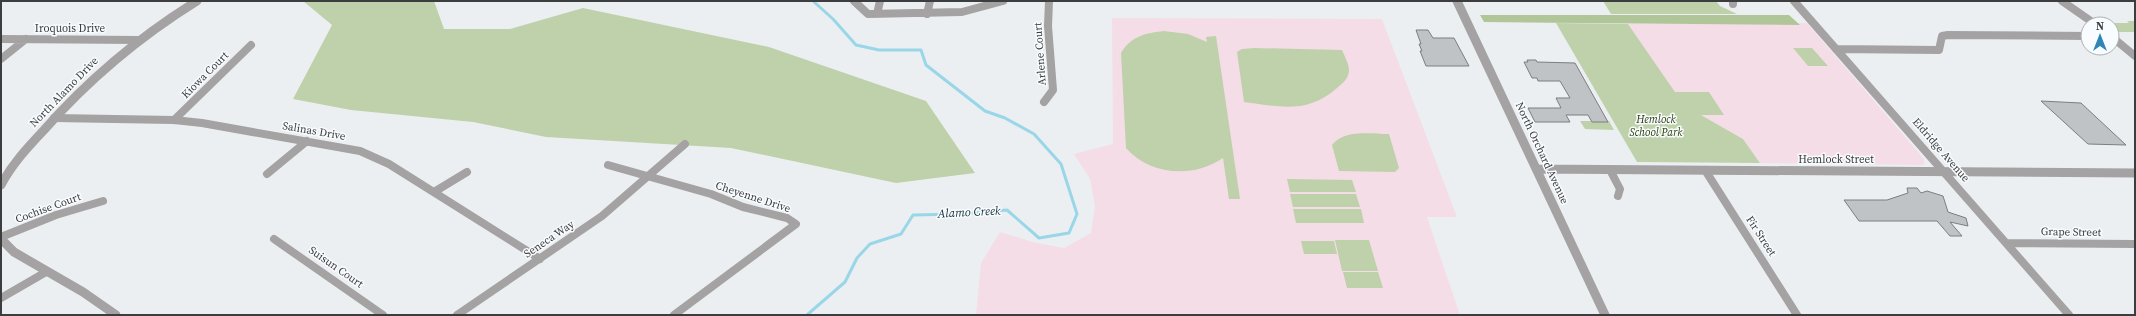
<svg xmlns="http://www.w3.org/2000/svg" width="2136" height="316" font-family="'Source Serif 4',serif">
	<rect width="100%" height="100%" fill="#eceff1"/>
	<!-- education -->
	<path fill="#f5dde7" d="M1112,18L1382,19L1457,217H1427L1460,315H976L981,263L1000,232L1033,242L1064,248L1091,233L1095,206L1090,179L1074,154L1113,144Z
		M1807,23L1924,159V165L1760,163L1743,139L1684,105L1628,24Z"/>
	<!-- green -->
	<path fill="#bfd1aa" d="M303,1H434L444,29H510L583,8L769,47L926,101L975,173L896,183L731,148L546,137L473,122L351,110L293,99L332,25Z
		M1603,1H1716L1720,6L1737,14H1611Z
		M2127,21H2135V32H2112V24L2102,23H2129Z
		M1556,23L1628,24L1675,92H1709L1724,115H1701L1743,139L1760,163L1637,162Z
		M1164,31L1188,34L1207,42L1206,37L1216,36L1240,199H1229L1223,158C1194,178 1150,176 1126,148L1121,53C1131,36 1146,33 1164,31Z
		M1254,48L1342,50C1344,55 1349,64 1349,70C1349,78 1343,83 1337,88C1308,114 1280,107 1244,102L1237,52L1242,49Z
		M1793,48H1812L1828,66H1808Z
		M1580,121H1609L1614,130L1585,129Z
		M1389,134L1399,168L1395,172L1339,171L1332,145C1344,129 1371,134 1389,134Z
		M1287,179L1352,180L1356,192H1290Z
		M1290,194H1356L1360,207H1293Z
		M1293,209H1361L1364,223H1296Z
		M1335,240H1369L1378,271H1342Z
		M1301,241H1334L1337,254H1304Z
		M1343,272H1378L1383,288H1347Z"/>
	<!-- forest -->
	<path fill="#b1c698" d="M1480,15H1789L1800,25L1484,22Z"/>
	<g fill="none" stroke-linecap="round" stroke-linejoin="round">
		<!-- stream -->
		<path stroke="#99d6e7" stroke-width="3" d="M807,315L845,282L857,258L870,244L901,234L913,215L961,214L1007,210L1039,238L1069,233L1077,214L1061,164L1034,134L1005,118L985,111L926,65L921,50H879L856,45L833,19L813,1"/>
	</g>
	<!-- building -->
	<path fill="#c0c3c5" stroke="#7c7e80" d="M1416,30H1428L1433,38H1454L1469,66H1426L1420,51H1422L1419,44H1421Z
		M1527,60H1536L1537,62L1575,63L1608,122H1592L1588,115H1566L1570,122H1535L1528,108H1561L1556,98H1570L1560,81H1538L1537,78H1532L1524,62H1528Z
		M2041,101L2081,103L2126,145L2088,144Z
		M1907,188H1917L1921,193L1927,191L1943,196L1948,212L1966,218L1968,226L1950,222L1962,236H1950L1937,221H1859L1844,200H1887L1908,193Z"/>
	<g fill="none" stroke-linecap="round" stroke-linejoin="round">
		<!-- minor -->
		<path stroke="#a4a2a2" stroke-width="8" d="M854,1L868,14L962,12L1003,1
			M1733,1V4
			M1794,1L2069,315
			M2062,1L2095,24
			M877,14L880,1
			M927,14L930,1
			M2112,37L2135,56
			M1,39L139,40
			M1836,49L1939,50L1942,36L1948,35L2088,36
			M1,59L26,39
			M1044,102L1053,90L1048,26L1049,1
			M54,118L174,120L202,123L360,151L389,164L540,259
			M174,120L251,45
			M608,165L711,194L743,207L787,218L796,224L674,315
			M1610,170L1620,189L1618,196
			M1705,170L1797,315
			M267,174L307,141
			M434,192L467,172
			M1,237L56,215L103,201
			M274,239L383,315
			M2007,243L2135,244
			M1,298L46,272
			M457,315L602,216L685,144"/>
		<!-- tertiary -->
		<path stroke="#a4a2a2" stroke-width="9" d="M1457,1L1605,315
			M1536,169L2135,173
			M1,185C12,164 28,147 44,130C89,79 139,37 197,1
			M1,239L14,252L83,292L116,315"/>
	</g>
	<g text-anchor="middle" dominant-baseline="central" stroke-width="3" stroke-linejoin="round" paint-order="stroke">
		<!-- street labels -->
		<g font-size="11" fill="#3c3d3e" stroke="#f9fcff">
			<text x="70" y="28">Iroquois Drive</text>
			<text transform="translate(1040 54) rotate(-94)">Arlene Court</text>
			<text transform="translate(205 75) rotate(-45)">Kiowa Court</text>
			<text transform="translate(64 92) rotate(-46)">North Alamo Drive</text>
			<text transform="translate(314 131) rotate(10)">Salinas Drive</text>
			<text transform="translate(1941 150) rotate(49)">Eldridge Avenue</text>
			<text transform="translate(1542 153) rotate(65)">North Orchard Avenue</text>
			<text x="1836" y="159">Hemlock Street</text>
			<text transform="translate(753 197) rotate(18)">Cheyenne Drive</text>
			<text transform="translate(48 208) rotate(-20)">Cochise Court</text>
			<text transform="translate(2071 232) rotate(1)">Grape Street</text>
			<text transform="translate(1761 236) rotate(57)">Fir Street</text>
			<text transform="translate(549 239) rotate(-34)">Seneca Way</text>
			<text transform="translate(336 267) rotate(35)">Suisun Court</text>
		</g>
		<!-- park labels -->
		<g font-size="11" font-style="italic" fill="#293b07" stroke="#f9fcff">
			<text x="1656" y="119">Hemlock<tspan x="1656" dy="13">School Park</tspan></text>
		</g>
		<!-- water labels -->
		<g font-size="12" font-style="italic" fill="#123038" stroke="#f9fcff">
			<text transform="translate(969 212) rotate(-3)">Alamo Creek</text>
		</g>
	</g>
	<!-- border -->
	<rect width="2136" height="316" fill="none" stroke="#3c3d3e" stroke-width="4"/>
	<!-- north arrow -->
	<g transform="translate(2100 36)"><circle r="19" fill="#f9fcff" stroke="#adb0b2"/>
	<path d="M0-3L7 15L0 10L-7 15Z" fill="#2e86b4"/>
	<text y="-6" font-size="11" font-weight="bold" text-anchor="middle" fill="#3c3d3e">N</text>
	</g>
</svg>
